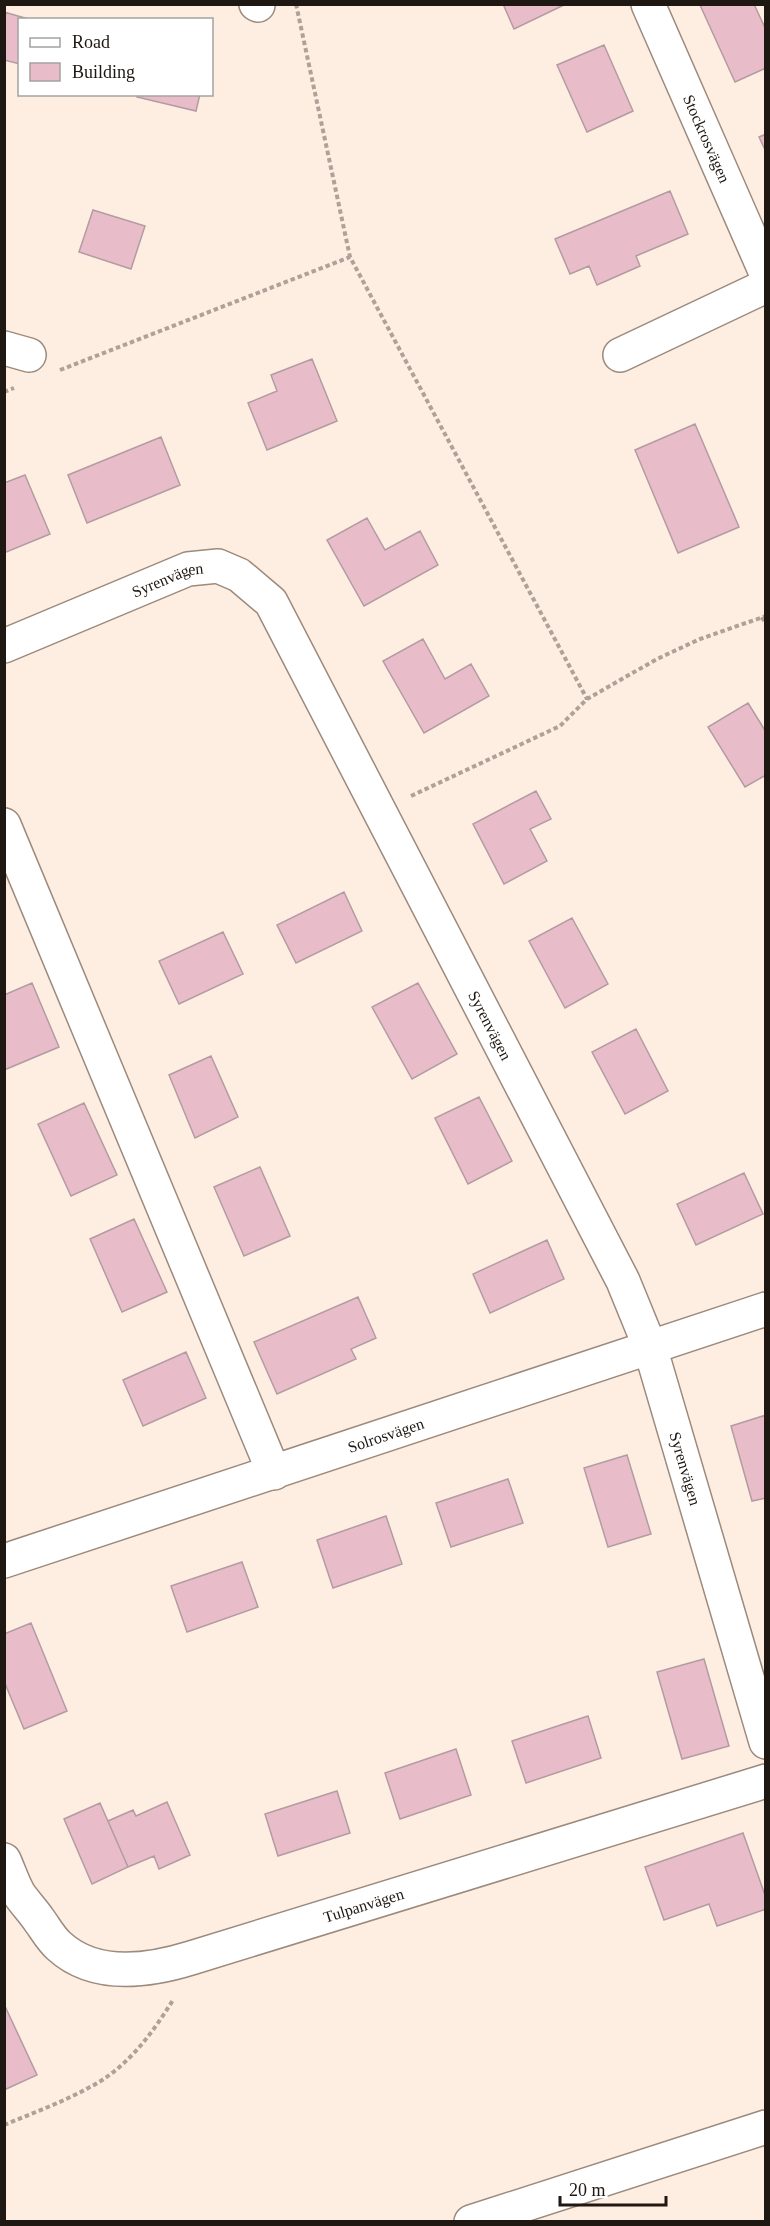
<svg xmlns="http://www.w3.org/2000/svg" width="770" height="2226" font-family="Georgia,serif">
	<rect width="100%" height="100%" fill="#feeee2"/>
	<!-- building -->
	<path fill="#e8bdc9" stroke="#b39ba2" stroke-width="1.5" d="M503,4H566L514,29Z
		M754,4L766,30V68L735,82L700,5Z
		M4,12L32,20H20V64L4,60Z
		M604,45L633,111L587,132L557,65Z
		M138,94H200L196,111L137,97Z
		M766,134V152L759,137Z
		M670,191L688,234L636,256L640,266L597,285L589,266L570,274L555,239Z
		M93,210L145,226L131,269L79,252Z
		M312,359L337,421L267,450L248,403L277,391L271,375Z
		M695,424L739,527L678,553L635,450Z
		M161,437L180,485L87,523L68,475Z
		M25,475L50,534L4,553V483Z
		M367,518L385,550L420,531L438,565L364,606L327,540Z
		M423,639L445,679L471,664L489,696L424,733L383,661Z
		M748,703L766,732V775L745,787L708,727Z
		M536,791L551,819L530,829L547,861L504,884L473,824Z
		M344,892L362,931L296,963L277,925Z
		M572,918L608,984L565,1008L529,941Z
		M223,932L243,974L179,1004L159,961Z
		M32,983L59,1047L4,1070V995Z
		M418,983L457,1054L412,1079L372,1007Z
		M636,1029L668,1091L625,1114L592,1052Z
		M211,1056L238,1117L195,1138L169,1075Z
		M479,1097L512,1161L468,1184L435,1118Z
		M84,1103L117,1175L71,1196L38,1124Z
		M260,1167L290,1236L244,1256L214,1187Z
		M744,1173L763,1214L696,1245L677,1204Z
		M134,1219L167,1292L122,1312L90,1239Z
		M547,1240L564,1279L490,1313L473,1274Z
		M358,1297L376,1338L351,1349L356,1359L277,1394L254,1342Z
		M186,1352L206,1398L143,1426L123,1380Z
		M766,1415V1498L752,1501L731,1426Z
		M627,1455L651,1534L608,1547L584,1468Z
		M508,1479L523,1523L451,1547L436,1503Z
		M386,1516L402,1564L333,1588L317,1540Z
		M242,1562L258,1607L187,1632L171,1586Z
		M31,1623L67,1711L24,1729L4,1681V1634Z
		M704,1659L729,1746L682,1759L657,1672Z
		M588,1716L601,1758L526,1783L512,1741Z
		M456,1749L471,1795L400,1819L385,1773Z
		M337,1791L350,1833L278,1856L265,1814Z
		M167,1802L190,1855L159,1869L154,1856L128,1867L108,1821L133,1810L136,1816Z
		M100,1803L128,1867L92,1884L64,1819Z
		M743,1833L766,1898V1909L717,1926L709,1904L664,1920L645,1867Z
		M4,2004L37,2075L4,2090Z"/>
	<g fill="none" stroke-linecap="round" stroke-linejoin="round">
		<defs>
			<g id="street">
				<path d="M256,4L258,5"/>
				<path id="s1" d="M648,4L766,273"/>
				<path d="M4,348L29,355"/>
				<path d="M620,355L766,286"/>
				<path id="s2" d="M4,646L188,569L218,566L239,575L271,602L623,1281L650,1347L766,1742"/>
				<path d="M4,825L274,1473"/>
				<path id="s3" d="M4,1561L766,1309"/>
				<path id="s4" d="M4,1860C9,1871 13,1884 19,1894C25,1903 33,1911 39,1920C45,1928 51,1939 59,1946C95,1979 149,1971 191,1958L766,1781"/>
			</g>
			<path id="secondary" d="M471,2222L766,2127"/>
		</defs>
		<!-- street casing -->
		<use href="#street" stroke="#9c8a7c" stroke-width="36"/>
		<!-- secondary casing -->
		<use href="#secondary" stroke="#9c8a7c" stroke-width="36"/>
		<!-- path -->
		<path stroke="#aea198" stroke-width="4" stroke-dasharray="4.5 3" stroke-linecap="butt" d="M296,4L350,257L587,699
			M60,370L350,257
			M4,392L14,388
			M762,617L766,624
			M411,796L560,726L587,699L657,659L700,639L766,616
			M4,2125C33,2113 63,2102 90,2087C126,2069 152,2034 173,2000"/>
		<!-- street -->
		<use href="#street" stroke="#fff" stroke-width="33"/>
		<!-- secondary -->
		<use href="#secondary" stroke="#fff" stroke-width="33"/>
	</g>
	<g text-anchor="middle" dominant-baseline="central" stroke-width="4.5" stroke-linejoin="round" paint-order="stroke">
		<!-- street labels -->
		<g font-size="16" fill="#1e1712" stroke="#fff">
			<text stroke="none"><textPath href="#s1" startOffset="147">Stockrosvägen</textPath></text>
			<text stroke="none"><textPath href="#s2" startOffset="177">Syrenvägen</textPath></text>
			<text stroke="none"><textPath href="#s2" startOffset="771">Syrenvägen</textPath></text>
			<text stroke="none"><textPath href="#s3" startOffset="402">Solrosvägen</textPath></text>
			<text stroke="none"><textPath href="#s2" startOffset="1257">Syrenvägen</textPath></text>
			<text stroke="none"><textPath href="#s4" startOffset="422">Tulpanvägen</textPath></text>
		</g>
	</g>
	<!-- border -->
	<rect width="770" height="2226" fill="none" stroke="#1e1712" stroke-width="12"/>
	<!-- legend -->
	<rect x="18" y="18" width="195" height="78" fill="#ffffff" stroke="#a5a2a0" stroke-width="1.5"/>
	<rect x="30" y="38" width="30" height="9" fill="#ffffff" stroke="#a5a2a0" stroke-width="1.5"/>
	<text x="72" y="48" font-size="18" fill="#1e1712">Road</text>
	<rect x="30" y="63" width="30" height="18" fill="#e8bdc9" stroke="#a5a2a0" stroke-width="1.5"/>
	<text x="72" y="78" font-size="18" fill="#1e1712">Building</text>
	<!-- scale -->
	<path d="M560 2196v9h106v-9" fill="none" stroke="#1e1712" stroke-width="3"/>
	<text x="569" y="2196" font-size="18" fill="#1e1712" stroke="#ffffff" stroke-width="4.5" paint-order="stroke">20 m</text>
</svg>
